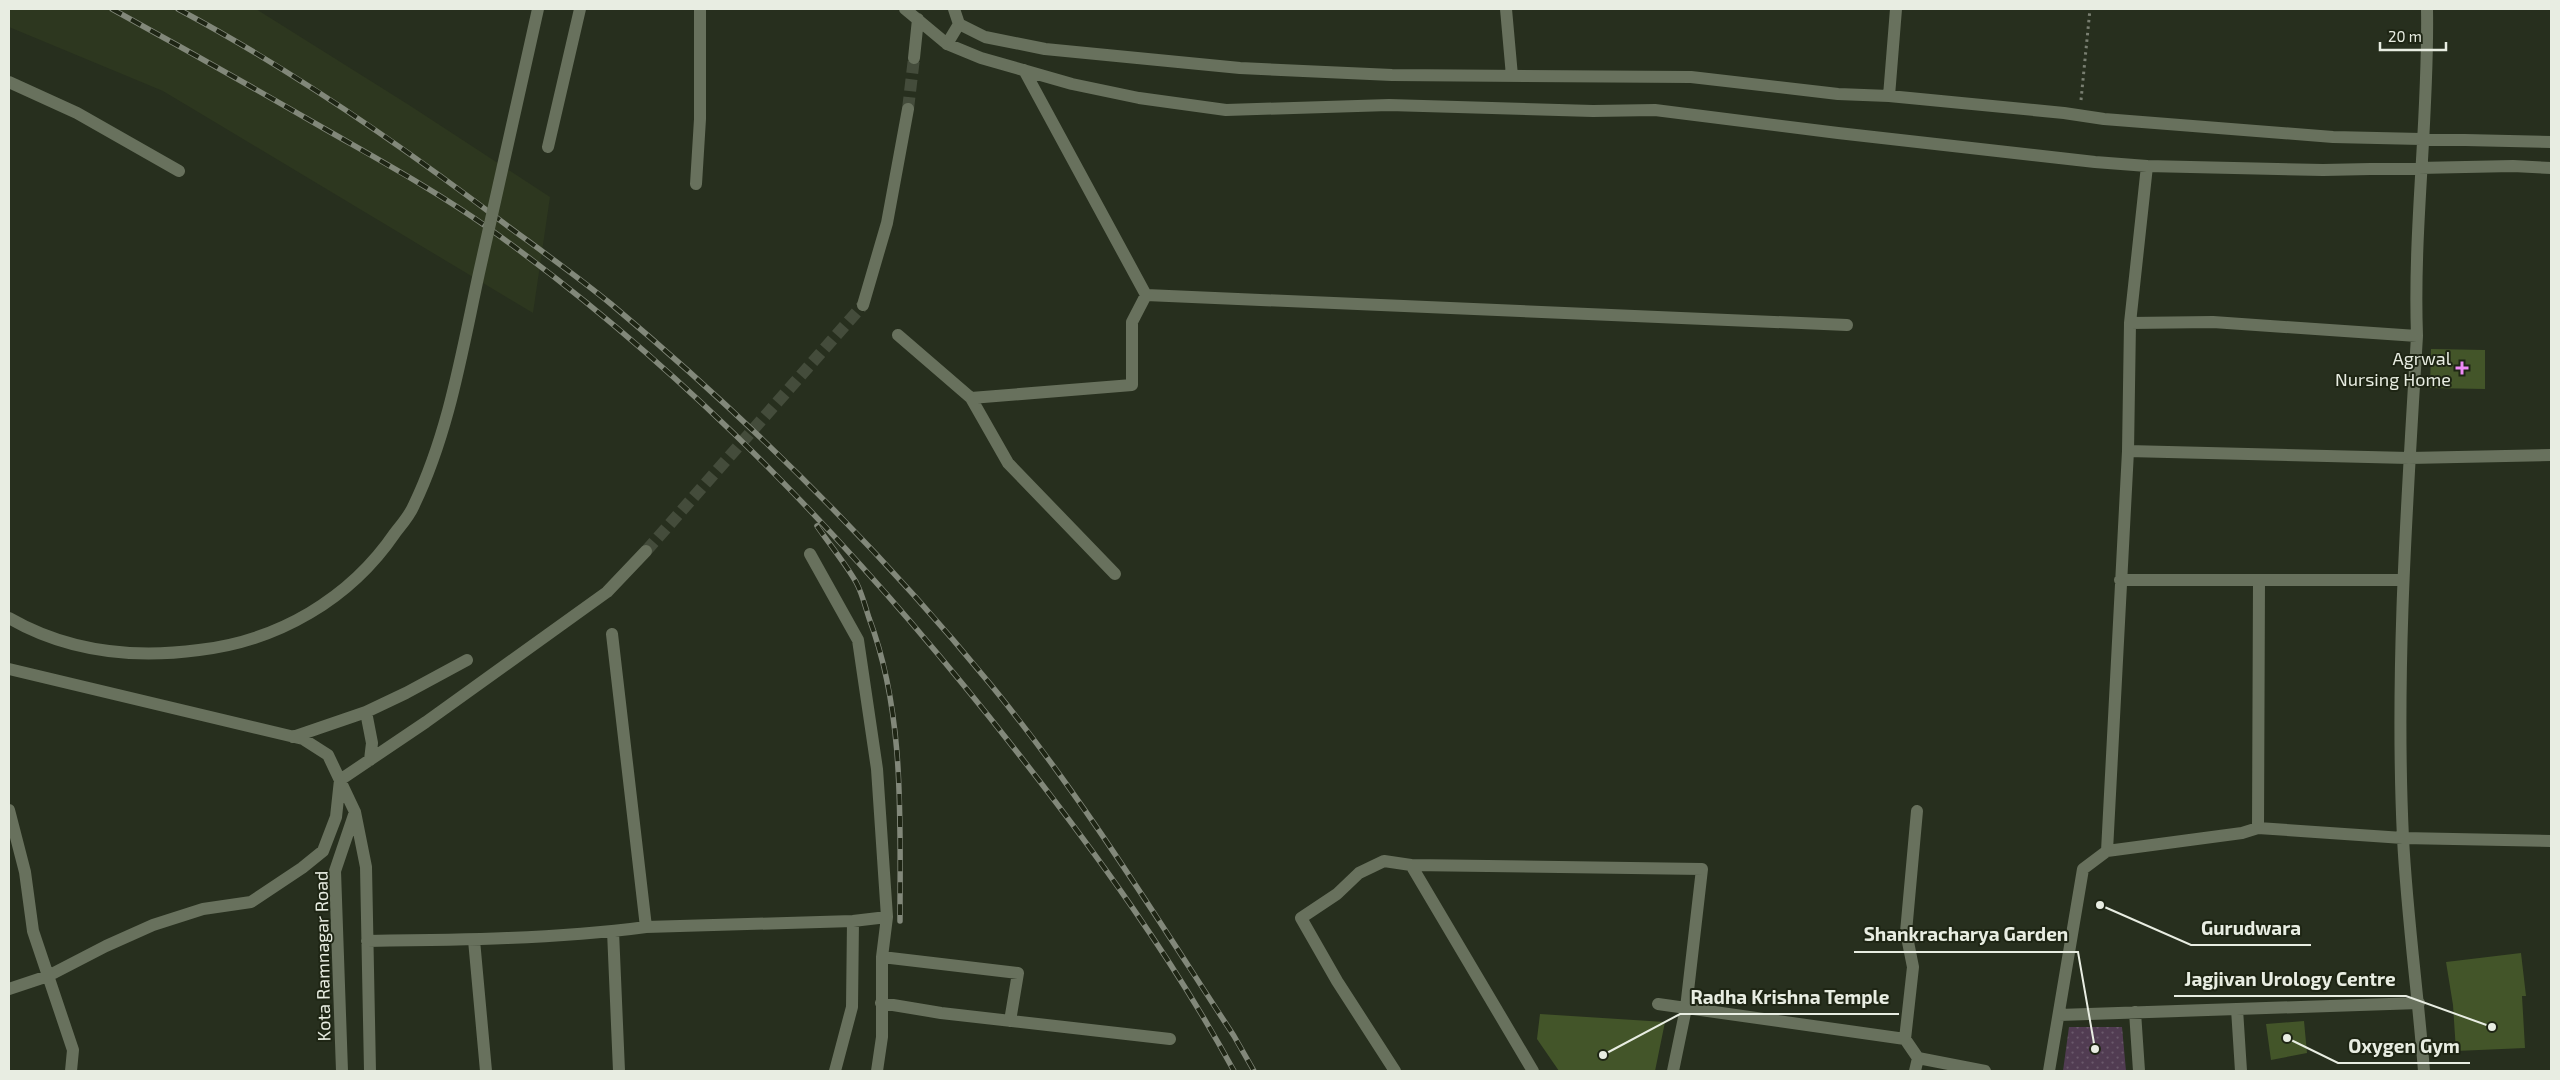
<svg xmlns="http://www.w3.org/2000/svg" width="2560" height="1080" font-family="'Exo 2',sans-serif">
	<defs>
		<pattern id="grass-dots" width="8" height="8" patternUnits="userSpaceOnUse" patternTransform="scale(1.25)"><rect width="8" height="8" fill="#513c52"/><path d="M2 2h.1M6 6h.1" fill="none" stroke="#6a586b" stroke-width="1.8" stroke-linecap="round"/></pattern>
	</defs>
	<rect width="100%" height="100%" fill="#272f1e"/>
	<!-- built -->
	<path fill="#2d371f" d="M9,9H256L409,105L550,197L533,313L163,91L9,27Z"/>
	<!-- grass -->
	<path fill="url(#grass-dots)" d="M2069,1027H2122L2126,1071H2063Z"/>
	<!-- building -->
	<path fill="#435529" d="M2431,349L2485,350V389L2430,388Z
		M2521,953L2526,996H2522L2525,1048L2456,1051L2453,1005L2446,962Z
		M1540,1014L1665,1022L1655,1071H1559L1537,1039Z
		M2304,1021L2307,1053L2271,1060L2266,1024Z"/>
	<g fill="none" stroke-linecap="round" stroke-linejoin="round">
		<!-- minor-tunnel -->
		<path stroke="#444c3b" stroke-width="12" stroke-dasharray="12 6" stroke-linecap="butt" d="M908,109L914,58
			M646,551L863,305"/>
		<!-- path -->
		<path stroke="#797f71" stroke-width="3" stroke-dasharray="2.5 4" stroke-linecap="butt" d="M2081,100L2090,9"/>
		<!-- minor -->
		<path stroke="#68715d" stroke-width="12" d="M905,9L947,44L981,58L1072,84L1139,98L1226,110L1389,105L1593,111L1655,110L1838,133L2095,162L2147,166L2323,170L2513,166L2551,168
			M954,9L959,24L985,37L1045,49L1240,68L1392,75L1691,77L1838,94L1889,96L2064,113L2104,119L2333,137L2551,142
			M1506,9L1512,76
			M947,44L959,24
			M914,58L918,19
			M9,82L77,113L179,171
			M1889,96L1896,9
			M548,147L580,9
			M696,184L700,119V9
			M1146,295L1847,325
			M863,305L887,223L908,109
			M2130,323L2213,322L2417,336
			M898,335L971,398L1008,463L1115,574
			M971,398L1132,385V322L1146,295L1024,70
			M2128,451L2130,323L2147,166
			M810,554L858,640L877,769L887,917L882,957V1037L877,1071
			M2120,580H2403
			M612,634L646,927
			M9,669L303,739L328,755L355,812L366,867L370,1071
			M366,712L372,743L370,760
			M293,737L366,712L406,693L467,660
			M9,810L25,872L33,931L73,1050L71,1071
			M2258,828L2259,580
			M2107,851L2242,833L2258,828L2403,838L2551,841
			M613,931L619,1071
			M474,940L486,1071
			M367,941C460,940 554,939 646,927L853,921L887,917
			M882,957L1018,973L1010,1021
			M9,989L48,976L106,946L153,925L203,909L251,902L302,868L323,851L336,817L340,780L426,722L607,592L646,551
			M881,1003L941,1013L1170,1039
			M1658,1004L1905,1039L1918,1058L1915,1071
			M2237,1009L2241,1071
			M2135,1012L2139,1071
			M2059,1015L2419,1003
			M1905,1039L1913,967L1906,932L1917,811
			M1918,1058L1985,1071
			M342,1071L335,871L355,812
			M835,1071L852,1007L853,921
			M1395,1071L1337,981L1301,918L1337,894L1359,873L1384,861L1411,865
			M1533,1071L1411,865L1702,869L1686,1008L1673,1071
			M2049,1071L2083,869L2107,851L2128,451L2409,458L2551,455
			M2424,1071C2418,994 2407,916 2403,838C2395,671 2407,503 2417,336C2413,227 2429,118 2427,9"/>
		<defs>
			<path id="rail" d="M112,9C183,48 254,88 325,129C379,160 436,191 487,227C691,372 864,556 1017,752C1096,853 1173,959 1234,1071
				M178,9C294,71 404,147 509,227C543,252 578,277 611,304C748,419 877,546 991,685C1081,795 1156,917 1234,1036L1254,1071
				M817,526C830,545 845,563 856,582C862,593 865,606 869,618C905,713 900,820 900,921"/>
		</defs>
		<!-- rail casing -->
		<use href="#rail" stroke="#82887a" stroke-width="5.5"/>
		<!-- rail -->
		<use href="#rail" stroke="#1e2514" stroke-width="4" stroke-dasharray="11" stroke-linecap="butt"/>
		<!-- minor-bridge -->
		<path stroke="#68715d" stroke-width="12" d="M9,618C68,652 132,659 199,650C278,641 350,599 395,533C402,524 410,515 414,505C449,432 462,351 479,273C499,185 519,97 538,9"/>
	</g>
	<!-- markers -->
	<path fill="#ef8bf6" stroke="#1e2514" stroke-width="2" d="M2459.5 360.5h5v5h5v5h-5v5h-5v-5h-5v-5h5z"/>
	<g text-anchor="middle" dominant-baseline="central" stroke-width="4" stroke-linejoin="round" paint-order="stroke">
		<!-- poi labels -->
		<g font-size="18" fill="#e8ede2" stroke="#1e2514" text-anchor="end">
			<text x="2451" y="358">Agrwal<tspan x="2451" dy="21">Nursing Home</tspan></text>
		</g>
		<!-- street labels -->
		<g font-size="18" fill="#e8ede2" stroke="#1e2514">
			<text transform="translate(322 956) rotate(-91)">Kota Ramnagar Road</text>
		</g>
	</g>
	<!-- callouts -->
	<path fill="none" stroke="#e8ede2" stroke-width="2" d="M2100 905L2191 945H2311M2095 1049L2078 952H1854M2492 1027L2406 996H2174M1603 1055L1680 1014H1899M2287 1038L2338 1063H2470"/>
	<g fill="#e8ede2" stroke="#1e2514" stroke-width="2">
		<circle cx="2100" cy="905" r="5"/>
		<circle cx="2095" cy="1049" r="5"/>
		<circle cx="2492" cy="1027" r="5"/>
		<circle cx="1603" cy="1055" r="5"/>
		<circle cx="2287" cy="1038" r="5"/>
	</g>
	<g font-size="19" text-anchor="middle" font-weight="bold" fill="#e8ede2" stroke="#1e2514" stroke-width="4" stroke-linejoin="round" paint-order="stroke">
		<text x="2251" y="935">Gurudwara</text>
		<text x="1966" y="941">Shankracharya Garden</text>
		<text x="2290" y="986">Jagjivan Urology Centre</text>
		<text x="1790" y="1004">Radha Krishna Temple</text>
		<text x="2404" y="1053">Oxygen Gym</text>
	</g>
	<!-- border -->
	<rect width="2560" height="1080" fill="none" stroke="#e8ede2" stroke-width="20"/>
	<!-- scale -->
	<path d="M2380 42v8h66v-8" fill="none" stroke="#e8ede2" stroke-width="2.5"/>
	<text x="2388" y="42" font-size="15" fill="#e8ede2" stroke="#1e2514" stroke-width="4" paint-order="stroke">20 m</text>
</svg>
